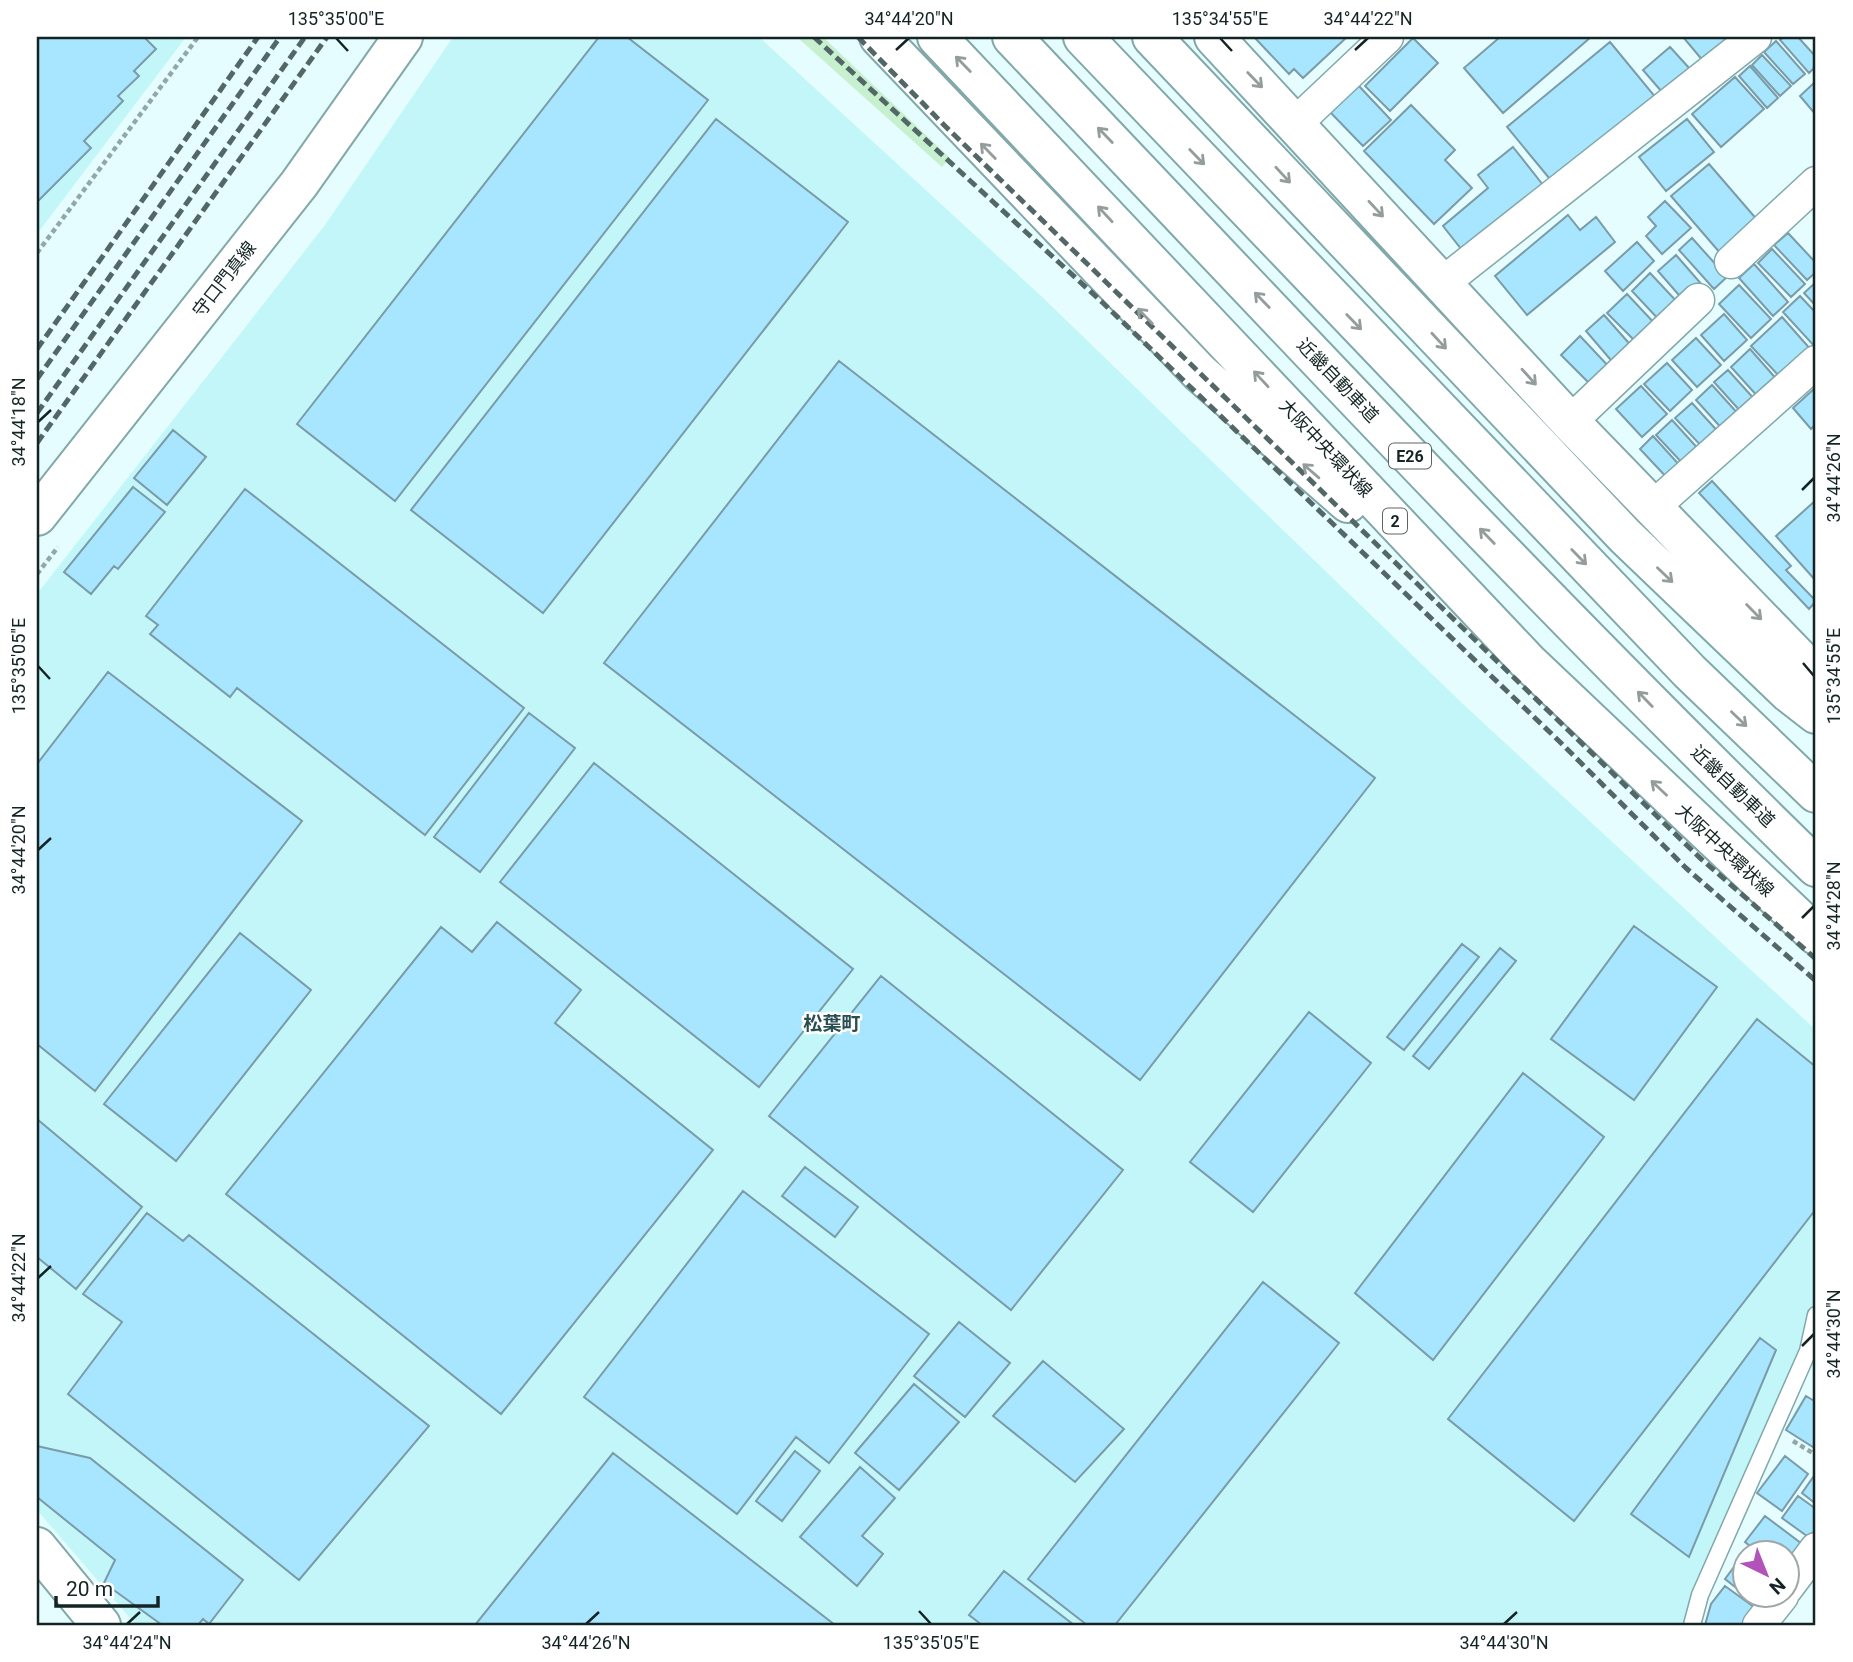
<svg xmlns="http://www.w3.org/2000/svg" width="1853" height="1662" font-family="Roboto,'Noto Sans JP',sans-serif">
	<rect width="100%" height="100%" fill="#e5fdfe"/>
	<!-- built -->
	<path fill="#c3f6f8" d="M37,37H186L37,234Z
		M453,37H759L1039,294L1465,706L1816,1030V1302L1801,1348L1686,1625H136L37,1510V594L325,225Z"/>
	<!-- green -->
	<path fill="#c7f0ce" d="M797,37H823L950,158L942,167Z"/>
	<!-- building -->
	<path fill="#a8e5fe" stroke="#7a9ba8" stroke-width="2" d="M37,37H144L156,49L134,71L139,76L118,96L123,101L84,141L91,148L37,202Z
		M599,37H627L708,100L395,501L297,424Z
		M1254,37H1347L1303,78L1294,69L1289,74Z
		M1500,37H1591L1503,113L1464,68Z
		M1683,37H1742L1709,68Z
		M1784,37H1798L1816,57V66L1809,73L1780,40Z
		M1413,38L1438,63L1390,111L1365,86Z
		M1776,41L1805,74L1793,84L1764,52Z
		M1610,42L1657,99L1554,184L1507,127Z
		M1670,47L1690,69L1662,92L1643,70Z
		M1762,55L1791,86L1780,96L1752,65Z
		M1750,66L1778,98L1767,108L1739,76Z
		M1735,77L1764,109L1721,147L1692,114Z
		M1816,81V115L1800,96Z
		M1358,85L1391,120L1363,146L1330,112Z
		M1411,105L1455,150L1445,160L1472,188L1434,224L1364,151Z
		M716,119L848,222L543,613L411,510Z
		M1687,119L1714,152L1666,191L1639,157Z
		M1513,147L1543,185L1462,250L1443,226L1488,188L1478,175Z
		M1709,164L1759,222L1721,254L1671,196Z
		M1665,201L1691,228L1662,254L1646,236L1656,226L1648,217Z
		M1568,215L1580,230L1596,217L1615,242L1527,315L1495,276Z
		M1788,233L1816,263V272L1807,280L1774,245Z
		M1692,238L1727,277L1714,289L1679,250Z
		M1637,242L1654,261L1623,291L1605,271Z
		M1772,249L1805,284L1791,297L1758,263Z
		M1676,255L1703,286L1685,302L1658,271Z
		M1754,264L1788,302L1773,316L1739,278Z
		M1650,273L1680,305L1662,323L1632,291Z
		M1816,282V306L1804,293Z
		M1739,285L1771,319L1751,338L1719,304Z
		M1627,294L1657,326L1638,344L1607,313Z
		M1800,296L1816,313V348L1783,312Z
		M1724,314L1747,340L1724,361L1701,335Z
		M1604,315L1635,350L1616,366L1586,331Z
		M1782,317L1812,351L1781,378L1751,346Z
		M1580,336L1612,370L1594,388L1561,355Z
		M1696,338L1721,365L1697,387L1672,360Z
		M1750,349L1779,382L1760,399L1731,367Z
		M839,361L1375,778L1140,1080L604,663Z
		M1667,363L1692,390L1670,411L1644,384Z
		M1728,370L1756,401L1742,413L1714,382Z
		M1712,385L1741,417L1725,432L1696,400Z
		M1641,386L1667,414L1642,437L1616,409Z
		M1816,387V424L1811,429L1793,408Z
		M1692,403L1722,436L1705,450L1675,418Z
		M1672,420L1702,453L1686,467L1656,435Z
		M173,430L206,457L167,505L134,478Z
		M1653,436L1683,469L1670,481L1640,449Z
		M1712,481L1791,566L1786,570L1816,601L1809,609L1699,493Z
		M133,487L165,512L118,569L114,566L91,594L64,572Z
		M245,489L524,708L425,835L237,688L230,697L150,634L158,625L146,616Z
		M1816,500V581L1776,536Z
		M108,672L302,821L95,1091L37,1044V764Z
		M529,713L575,748L480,872L434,837Z
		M594,763L853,969L759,1087L500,882Z
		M497,922L581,990L555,1023L713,1150L501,1414L226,1194L441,927L472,952Z
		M1634,926L1717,987L1634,1100L1551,1039Z
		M240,933L311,990L176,1161L104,1104Z
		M1462,944L1479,957L1404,1050L1387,1037Z
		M1500,948L1516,961L1429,1069L1413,1056Z
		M881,976L1123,1170L1011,1310L769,1116Z
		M1309,1012L1371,1063L1253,1212L1190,1162Z
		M1757,1019L1816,1067V1209L1574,1521L1448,1419Z
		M1523,1073L1604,1137L1433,1360L1355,1293Z
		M37,1119L142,1207L76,1289L37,1257Z
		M805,1167L858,1207L835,1237L782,1196Z
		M743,1191L929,1334L829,1463L796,1437L737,1514L584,1397Z
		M147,1213L183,1241L189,1235L429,1426L299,1580L68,1394L122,1322L83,1294Z
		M1263,1282L1339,1343L1115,1625H1087L1028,1579Z
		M959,1322L1010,1363L965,1417L914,1376Z
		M1760,1338L1776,1350L1689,1557L1631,1514Z
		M1043,1361L1124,1429L1075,1482L993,1416Z
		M914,1384L959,1422L899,1490L855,1453Z
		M1806,1396L1816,1402V1449L1786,1430Z
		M37,1446L90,1458L243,1580L209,1624L203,1619L198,1625H162L104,1583L115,1560L37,1497Z
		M795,1451L820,1471L782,1521L756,1501Z
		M613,1453L835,1625H475Z
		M1785,1456L1808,1474L1782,1511L1757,1493Z
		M860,1467L895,1498L862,1536L883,1554L857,1586L800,1537Z
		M1816,1473V1504L1802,1493Z
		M1798,1496L1816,1509V1533L1811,1539L1782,1518Z
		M1765,1516L1806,1547L1786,1572V1554H1760L1745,1542Z
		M1745,1552L1747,1554L1744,1594L1725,1579Z
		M1004,1571L1074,1625H982L969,1615Z
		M1725,1586L1758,1610L1747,1625H1705L1711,1604Z"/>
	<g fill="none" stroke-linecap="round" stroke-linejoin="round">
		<defs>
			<path id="service" d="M1692,1625L1700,1595L1808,1351L1816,1315"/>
			<path id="minor" d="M1296,123L1387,37
				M1731,262L1816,183
				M1444,282L1755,37
				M1570,422L1698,300
				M1652,508L1816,362
				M1786,1589L1816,1549
				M1759,1625L1782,1596"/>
			<path id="tertiary" d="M37,1547L101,1625"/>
			<path id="secondary" d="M37,516L299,184L403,37"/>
			<path id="primary" d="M879,37L1200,373L1348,503
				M937,37L1528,662L1816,935
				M1152,37L1625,536L1789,693L1816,714
				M1214,37L1570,422L1816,676"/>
			<path id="motorway" d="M1012,37C1277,316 1540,598 1816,867
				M1083,37L1690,672L1816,793"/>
		</defs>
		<!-- service casing -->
		<use href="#service" stroke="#82a8aa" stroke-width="19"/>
		<!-- minor casing -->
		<use href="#minor" stroke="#82a8aa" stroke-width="35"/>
		<!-- tertiary casing -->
		<use href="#tertiary" stroke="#82a8aa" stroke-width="42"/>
		<!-- secondary casing -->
		<use href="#secondary" stroke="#82a8aa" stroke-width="42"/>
		<!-- primary casing -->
		<use href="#primary" stroke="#82a8aa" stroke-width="42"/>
		<!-- motorway casing -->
		<use href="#motorway" stroke="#82a8aa" stroke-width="42"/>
		<!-- path -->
		<path stroke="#92a7a8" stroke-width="4.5" stroke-dasharray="5 3.5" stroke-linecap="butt" d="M37,253L198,37
			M37,574L58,547
			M1793,1441L1816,1455"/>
		<!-- service -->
		<use href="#service" stroke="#fff" stroke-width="16"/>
		<!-- minor -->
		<use href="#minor" stroke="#fff" stroke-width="32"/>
		<!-- tertiary -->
		<use href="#tertiary" stroke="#fff" stroke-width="38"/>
		<!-- secondary -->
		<use href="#secondary" stroke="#fff" stroke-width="38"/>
		<!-- primary -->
		<use href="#primary" stroke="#fff" stroke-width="38"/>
		<!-- motorway -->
		<use href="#motorway" stroke="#fff" stroke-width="38"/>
		<!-- rail -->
		<path stroke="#546767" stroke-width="5" stroke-dasharray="10 5" stroke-linecap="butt" d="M814,37L1103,303L1561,743L1686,868L1816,981
			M858,37L944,125L1699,857L1816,959
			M37,349L258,37
			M37,379L280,37
			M37,413L305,37
			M37,443L327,37"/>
	</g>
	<!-- one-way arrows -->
	<defs><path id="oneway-shaft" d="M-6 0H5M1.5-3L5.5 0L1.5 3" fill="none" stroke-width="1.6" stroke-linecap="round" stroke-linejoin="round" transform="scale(1.75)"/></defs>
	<g stroke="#959c9c">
		<use href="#oneway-shaft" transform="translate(963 64) rotate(-134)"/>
		<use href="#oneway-shaft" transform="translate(1255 80) rotate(46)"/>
		<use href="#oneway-shaft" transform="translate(1105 135) rotate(-134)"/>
		<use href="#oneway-shaft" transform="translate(988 151) rotate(-134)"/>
		<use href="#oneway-shaft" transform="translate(1197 157) rotate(46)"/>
		<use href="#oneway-shaft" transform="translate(1283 175) rotate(47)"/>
		<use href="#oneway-shaft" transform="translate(1376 209) rotate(47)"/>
		<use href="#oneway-shaft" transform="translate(1105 214) rotate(-133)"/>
		<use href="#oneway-shaft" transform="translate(1262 300) rotate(-134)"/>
		<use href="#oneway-shaft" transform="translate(1145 316) rotate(-134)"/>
		<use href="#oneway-shaft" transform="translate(1354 322) rotate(46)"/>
		<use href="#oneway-shaft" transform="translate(1439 341) rotate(47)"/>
		<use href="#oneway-shaft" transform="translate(1529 377) rotate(48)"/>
		<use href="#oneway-shaft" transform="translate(1261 379) rotate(-133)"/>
		<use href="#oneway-shaft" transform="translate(1311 471) rotate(-139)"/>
		<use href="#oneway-shaft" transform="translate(1487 536) rotate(-134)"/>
		<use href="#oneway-shaft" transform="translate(1579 557) rotate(46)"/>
		<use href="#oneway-shaft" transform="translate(1665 575) rotate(44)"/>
		<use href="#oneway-shaft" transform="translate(1754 612) rotate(45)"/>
		<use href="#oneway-shaft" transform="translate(1645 699) rotate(-134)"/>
		<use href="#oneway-shaft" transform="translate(1739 719) rotate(44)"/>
		<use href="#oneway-shaft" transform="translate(1659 788) rotate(-137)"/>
	</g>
	<!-- ticks -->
	<path fill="none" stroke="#142424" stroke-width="2.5" d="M336,38L348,51M1220,38L1232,51M896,50L909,38M1355,50L1368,38M38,422L51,410M1802,490L1814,478M1803,663L1814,676M38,666L50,679M38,850L51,838M1802,918L1814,906M38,1278L51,1266M1802,1346L1814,1334M919,1611L931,1624M127,1624L140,1612M586,1624L599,1612M1504,1624L1517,1612"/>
	<g text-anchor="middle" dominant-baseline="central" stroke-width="5" stroke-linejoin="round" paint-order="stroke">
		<!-- shield labels -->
		<g fill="#fff" stroke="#5a6666" stroke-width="2">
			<rect x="1389" y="443.5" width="42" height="25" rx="5"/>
			<rect x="1383" y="508.5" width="24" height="25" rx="5"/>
		</g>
		<g font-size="16" font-weight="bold" fill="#142424">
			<text x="1410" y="456">E26</text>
			<text x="1395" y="521">2</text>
		</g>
		<!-- street labels -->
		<g font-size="18" fill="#142424" stroke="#fff">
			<text transform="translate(224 279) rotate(-52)">守口門真線</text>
			<text transform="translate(1338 380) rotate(46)">近畿自動車道</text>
			<text transform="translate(1326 448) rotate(47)">大阪中央環状線</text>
			<text transform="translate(1733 786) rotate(44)">近畿自動車道</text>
			<text transform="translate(1725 850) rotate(43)">大阪中央環状線</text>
		</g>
		<!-- neighbourhood labels -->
		<g font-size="19" font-weight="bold" fill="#294e50" stroke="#fff">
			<text x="832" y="1023">松葉町</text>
		</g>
	</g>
	<!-- border -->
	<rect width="1853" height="1662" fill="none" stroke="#ffffff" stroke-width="77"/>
	<!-- north arrow -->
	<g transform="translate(1766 1574) rotate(137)"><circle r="33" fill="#ffffff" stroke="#a1a7a7" stroke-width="2"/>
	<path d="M0-5L12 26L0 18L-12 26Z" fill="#b252ba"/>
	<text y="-10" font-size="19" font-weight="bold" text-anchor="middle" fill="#142424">N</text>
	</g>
	<!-- scale -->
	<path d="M56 1596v10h102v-10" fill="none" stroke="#142424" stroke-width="3.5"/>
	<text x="66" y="1596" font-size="21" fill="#142424" stroke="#ffffff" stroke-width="5" paint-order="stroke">20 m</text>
	<rect x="38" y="38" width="1776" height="1586" fill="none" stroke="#142424" stroke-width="2.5"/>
	<g font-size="18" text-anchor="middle" fill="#142424">
		<text x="336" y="25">135°35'00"E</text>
		<text x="909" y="25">34°44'20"N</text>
		<text x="1220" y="25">135°34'55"E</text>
		<text x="1368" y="25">34°44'22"N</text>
		<text transform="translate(19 422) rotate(-90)" y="6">34°44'18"N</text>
		<text transform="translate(1834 478) rotate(-90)" y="6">34°44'26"N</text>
		<text transform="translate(19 666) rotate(-90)" y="6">135°35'05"E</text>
		<text transform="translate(1834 676) rotate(-90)" y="6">135°34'55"E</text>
		<text transform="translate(19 850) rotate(-90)" y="6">34°44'20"N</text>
		<text transform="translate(1834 906) rotate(-90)" y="6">34°44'28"N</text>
		<text transform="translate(19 1278) rotate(-90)" y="6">34°44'22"N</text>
		<text transform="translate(1834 1334) rotate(-90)" y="6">34°44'30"N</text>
		<text x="127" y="1649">34°44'24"N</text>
		<text x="586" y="1649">34°44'26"N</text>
		<text x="931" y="1649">135°35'05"E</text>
		<text x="1504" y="1649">34°44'30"N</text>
	</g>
</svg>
